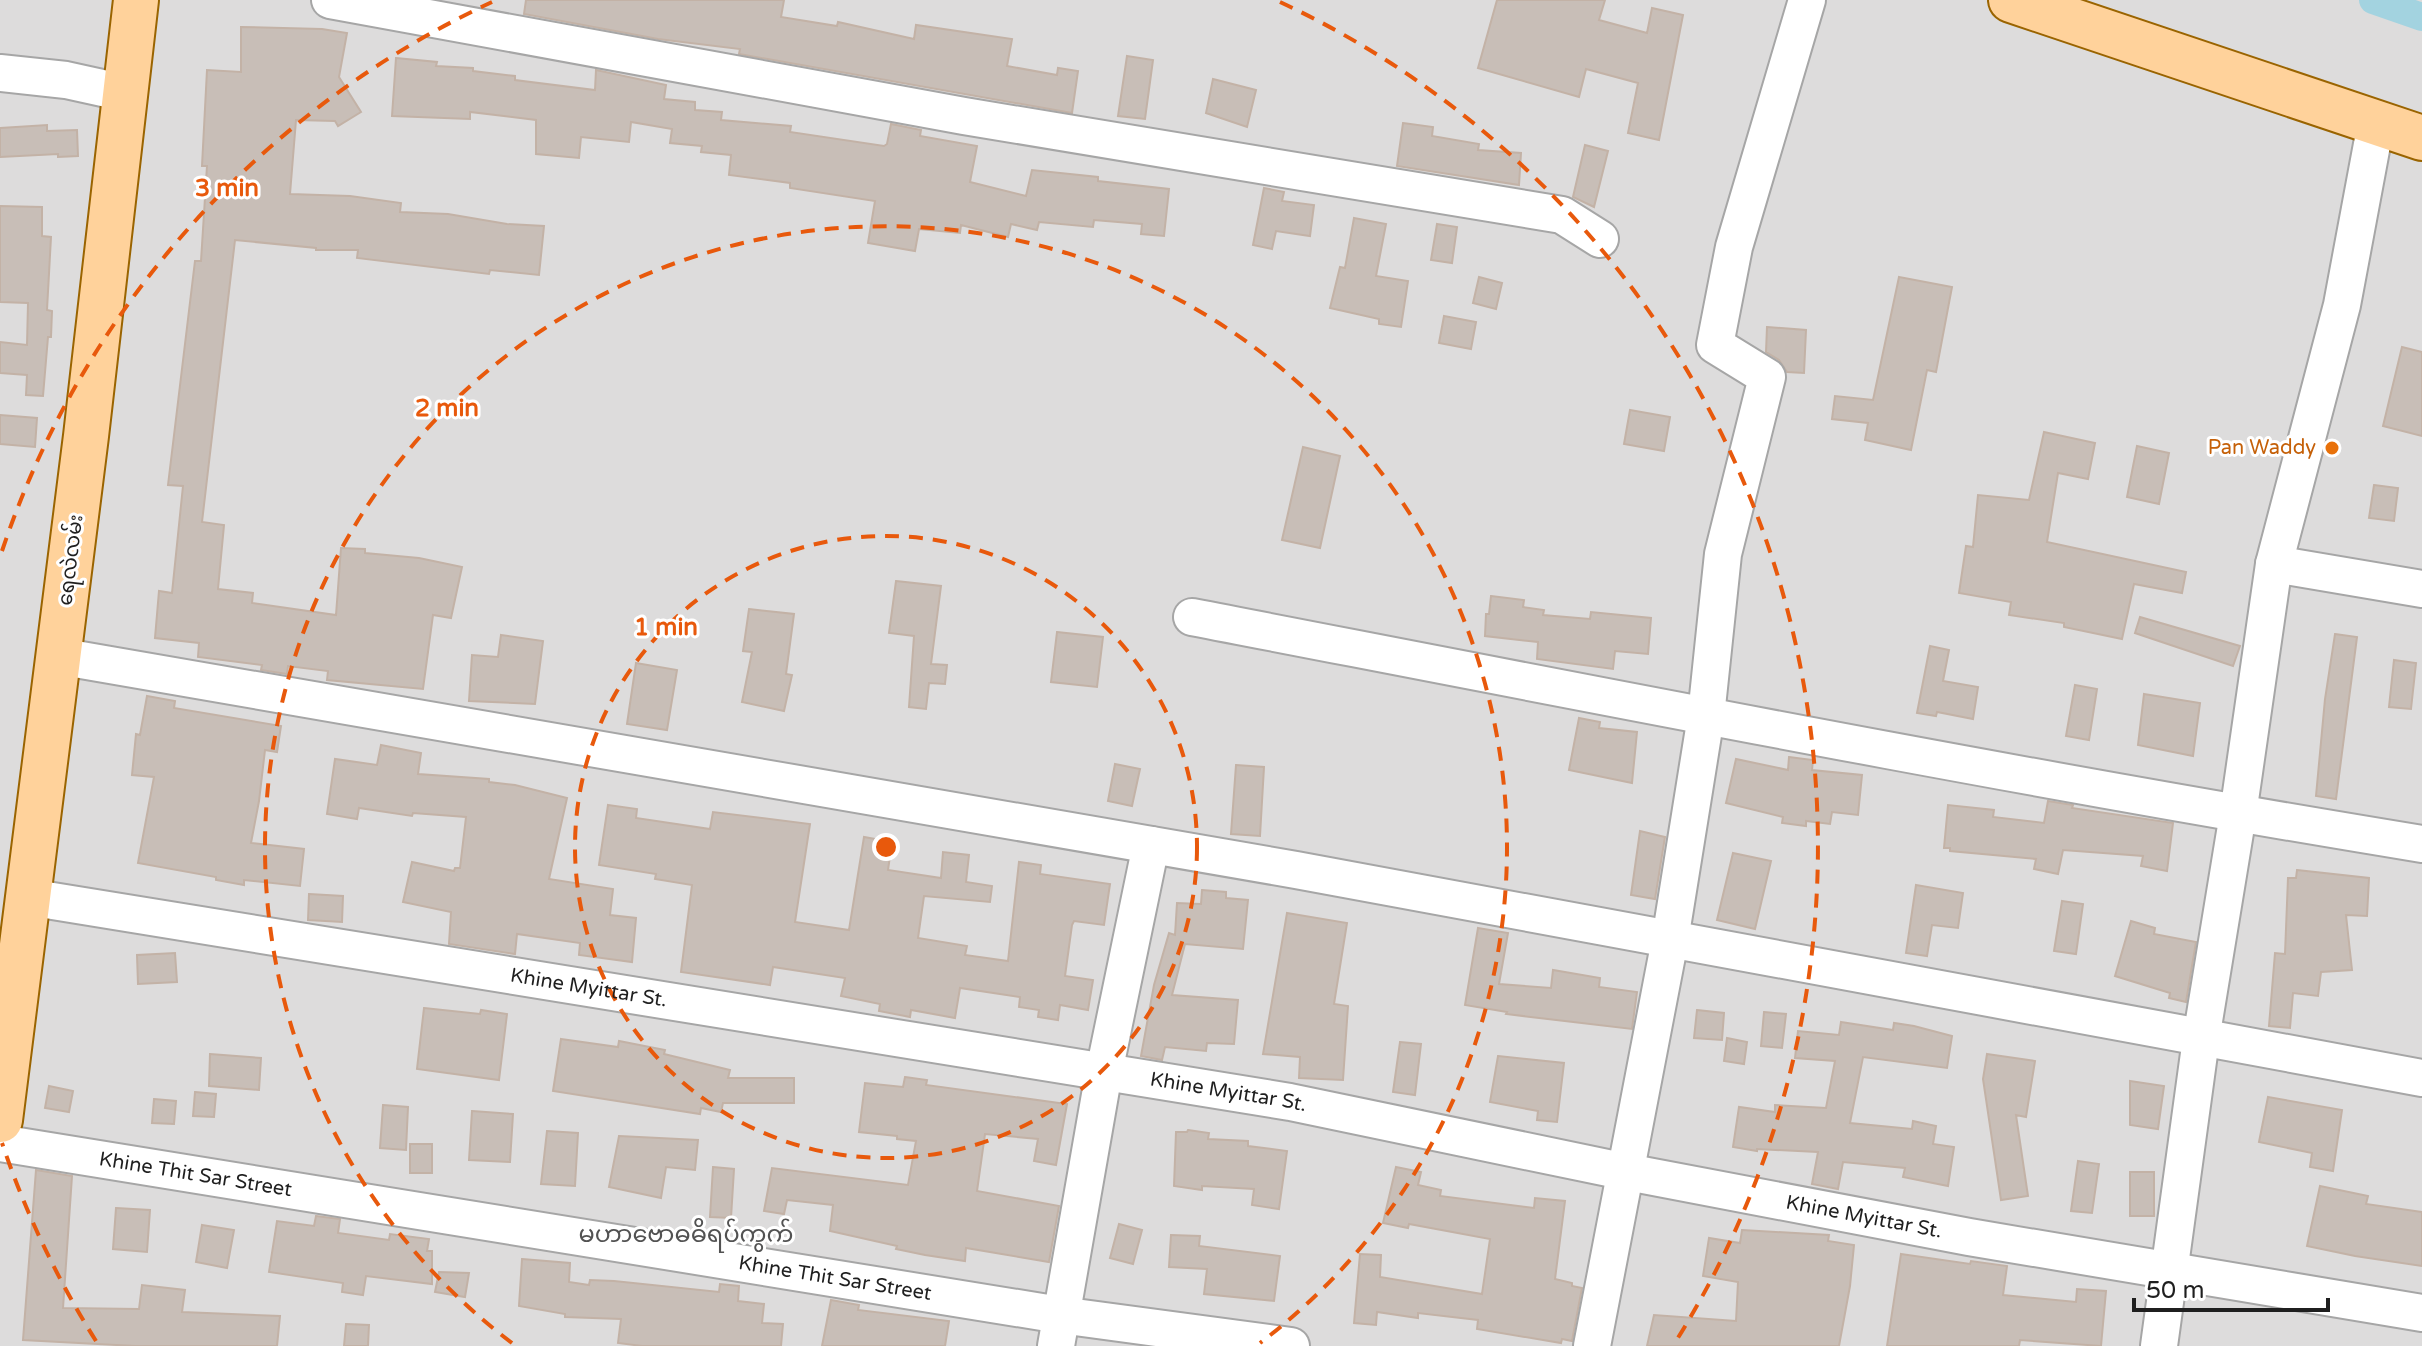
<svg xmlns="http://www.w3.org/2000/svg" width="2422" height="1346" font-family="'Varela Round','Noto Sans Myanmar',sans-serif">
	<rect width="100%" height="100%" fill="#f0ece5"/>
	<!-- residential -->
	<path fill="#dddcdc" d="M0,0H2422V1346H0Z"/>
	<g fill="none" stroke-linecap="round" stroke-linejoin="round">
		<!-- canal -->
		<path stroke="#a3d3e0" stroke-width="28" d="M2373,0L2422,17"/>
	</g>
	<!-- building -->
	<path fill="#c8beb7" stroke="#c3b2a6" stroke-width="2" d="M526,0H784L781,17L837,26L838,22L914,39L916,25L1012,39L1007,66L1057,75L1058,68L1078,71L1072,113L739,54L740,49L658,39L524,14Z
		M1497,0H1605L1599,20L1647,33L1652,8L1683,15L1659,140L1628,133L1638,83L1586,69L1579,97L1478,68Z
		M241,27L322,29L347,33L339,77L361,112L338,126L335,121L296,120L290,194L350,196L401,203L400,212L448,214L507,224L544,226L539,275L490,270L489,274L357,258L358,250H316V248L235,240L202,522L224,525L218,589L253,593L252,603L336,615L341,548L365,549V553L419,558L462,567L451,618L433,615L423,689L327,680L328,671L288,666L287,674L261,670L262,665L198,657L199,643L155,638L159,591L172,593L183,486L168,485L195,261H201L207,166H202L207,70L241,72Z
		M1127,56L1153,60L1145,119L1118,116Z
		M396,58L437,62L436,66L473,68V71L515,76V80L595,90L596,70L666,85L664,99L695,102V110L722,112L721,120L791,126L790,132L884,146L887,144L891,124L921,130L920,136L977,146L970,182L1026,196L1032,170L1098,177V181L1169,189L1164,236L1141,234L1142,224L1094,220L1093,227L1039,222L1037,230L1011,224L1008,237L961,225L960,233L919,229L915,251L868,243L875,201L790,188V183L729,175L731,155L701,152L702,146L670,143L672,129L631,122L629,142L581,137L579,158L536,154V120L470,112V119L392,116Z
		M1213,79L1256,90L1247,127L1206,113Z
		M1403,123L1433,127L1432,136L1479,144L1478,150L1521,153L1519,185L1397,166Z
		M47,125V131L77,130L78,156L58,157V154L0,157V128Z
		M1585,145L1608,151L1594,207L1573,197Z
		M1264,188L1284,192L1282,201L1314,205L1310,236L1276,231L1272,249L1253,245Z
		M0,206L42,207V236L51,237L47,310L52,311L51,337H48L43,396L26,395L27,375L0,373V342L27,345L28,303L0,302Z
		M1354,218L1386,224L1376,276L1408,281L1401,327L1379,324V319L1330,308L1340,267L1345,268Z
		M1437,224L1457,227L1452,263L1431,260Z
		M1479,277L1502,283L1496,309L1473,303Z
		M1899,277L1952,287L1936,372L1927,370L1911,450L1865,440L1868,423L1832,419L1835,396L1873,400Z
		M1444,316L1476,322L1471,349L1439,343Z
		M1767,327L1806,330L1804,373L1787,372L1779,360L1766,352Z
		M2402,347L2422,352V436L2383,426Z
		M1630,410L1670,417L1664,451L1624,444Z
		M0,415L37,418L35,447L0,444Z
		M2044,432L2095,443L2088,479L2058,473L2047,542L2186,572L2182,593L2134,584L2122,639L2064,627V623L2009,615L2011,602L1959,593L1966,546L1973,547L1978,495L2029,500Z
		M2137,446L2169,453L2159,504L2127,497Z
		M1303,447L1340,456L1320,548L1282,540Z
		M2374,485L2398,488L2394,521L2369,518Z
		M896,581L941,586L931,664L947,665L945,684L929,683L926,709L909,707L914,636L889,633Z
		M1491,596L1524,600L1523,607L1544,610L1543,615L1590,619L1591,612L1651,618L1648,654L1615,651L1613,669L1537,659L1538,642L1485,636L1486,614H1489Z
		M749,609L794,614L786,674L792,675L784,711L742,702L752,652L743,651Z
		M2140,617L2240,646L2233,666L2135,633Z
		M1057,632L1103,637L1097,687L1051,682Z
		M2335,634L2357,637L2336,799L2316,796L2325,699Z
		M501,635L543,641L535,704L469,701L472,655L498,657Z
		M1930,646L1949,650L1943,681L1978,687L1973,719L1937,712L1936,716L1917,713Z
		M2394,660L2416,663L2411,709L2389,707Z
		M636,663L677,670L667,730L627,724Z
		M2075,685L2097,689L2089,740L2066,736Z
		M2144,694L2200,703L2193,756L2138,745Z
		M147,696L175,701L174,708L281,726L277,752L265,750L259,801L251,843L304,849L300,886L244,880V885L216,880V877L138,863L154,777L132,775L136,734L140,735Z
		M1579,718L1600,722L1599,728L1637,732L1632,783L1569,770Z
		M381,745L421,753L418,774L489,779V782L515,785L567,798L549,879L613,889L610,915L636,918L632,962L579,955L580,943L517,934L515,954L449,944L451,912L403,902L412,862L454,871L455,868H460L466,817L413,813L412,816L359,808L357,819L327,814L335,759L377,765Z
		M1789,757L1813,760L1812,770L1862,775L1858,815L1832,812L1830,824L1806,821V826L1782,823L1783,817L1726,803L1736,759L1788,770Z
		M1115,764L1140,769L1132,806L1108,801Z
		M1236,765L1264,767L1260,836L1231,834Z
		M2048,801L2073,805L2072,808L2173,823L2167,871L2141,866L2143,856L2063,850L2058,874L2034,869L2036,859L1950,851V848H1944L1948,805L1994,810L1993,817L2044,823Z
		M608,805L637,809L636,818L710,829L713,812L810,824L795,922L849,930L864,837L892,842L888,870L941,878L943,852L969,855L966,882L992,886L990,902L924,896L918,938L967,946L965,955L1008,961L1019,862L1041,865L1040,874L1110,884L1104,925L1074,921L1072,925L1065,976L1093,980L1088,1010L1060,1005L1058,1020L1038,1017L1039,1010L1019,1007L1020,997L960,988L955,1018L911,1010L910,1017L879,1011L880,1004L841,996L845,978L773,967L770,985L681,972L692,885L655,879L656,874L599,865Z
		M1640,831L1665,837L1655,899L1631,895Z
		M1733,853L1771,861L1755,929L1717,920Z
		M2297,870L2369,878L2367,916L2346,915L2352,970L2321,972L2318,996L2293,993L2290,1028L2269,1026L2275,953L2285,954L2288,878H2296Z
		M1916,885L1963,893L1958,928L1932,925L1927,956L1906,953Z
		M1202,890L1226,892V898L1248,900L1243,949L1185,944L1172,995L1238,1000L1234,1044L1207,1043L1206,1051L1165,1047L1162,1060L1141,1056L1154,985L1169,933L1175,935L1177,903L1201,904Z
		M309,894L343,896L342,922L308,920Z
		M2062,901L2083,904L2076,954L2054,951Z
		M1287,913L1347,923L1334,1004L1348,1006L1343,1080L1299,1078L1300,1057L1263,1054Z
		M2131,921L2155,928L2154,934L2196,942L2186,1002L2169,998L2170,993L2115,976Z
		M1478,928L1508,933L1499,984L1551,988L1553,970L1600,978L1599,987L1637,992L1632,1029L1506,1014L1507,1012L1465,1005Z
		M175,953L177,982L138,984L137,955Z
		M424,1008L480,1014L481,1010L507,1014L499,1080L417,1069Z
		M1697,1010L1724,1013L1722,1040L1694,1038Z
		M1764,1012L1786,1014L1782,1048L1761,1046Z
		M1841,1022L1893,1030L1894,1023L1914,1026L1952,1036L1947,1068L1863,1057L1850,1123L1912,1129L1913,1121L1936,1126L1933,1144L1954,1147L1948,1186L1903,1177L1905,1168L1843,1162L1838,1189L1812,1184L1818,1152L1757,1149V1151L1733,1147L1739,1107L1775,1112V1105L1826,1108L1835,1061L1795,1058L1798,1031L1839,1035Z
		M1727,1038L1747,1042L1744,1064L1724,1061Z
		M561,1039L618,1047L619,1041L665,1050L664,1054L730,1070L728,1078H794V1103H723L721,1112L701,1108L700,1114L553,1091Z
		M1400,1042L1421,1044L1415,1095L1393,1092Z
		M210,1054L261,1058L259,1090L209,1086Z
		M1987,1054L2035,1061L2026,1117L2016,1115L2028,1196L2001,1200L1983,1079Z
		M1498,1056L1564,1063L1557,1122L1537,1120L1538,1111L1490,1102Z
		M905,1077L927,1080L926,1085L1067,1104L1056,1165L1034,1161L1038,1139L985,1134L977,1191L1059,1206L1049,1262L966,1248L965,1261L925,1255L896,1249L897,1246L830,1231L833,1205L787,1200L784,1214L764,1211L772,1168L908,1185L916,1141L897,1139V1136L859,1132L865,1083L903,1087Z
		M2130,1081L2164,1086L2158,1129L2130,1125Z
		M49,1086L73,1091L69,1112L45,1108Z
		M195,1092L216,1094L214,1117L193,1116Z
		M2268,1097L2342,1110L2333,1171L2310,1167L2312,1153L2259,1142Z
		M154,1099L176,1101L174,1124L152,1123Z
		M383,1105L408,1107L406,1150L380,1148Z
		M472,1111L513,1114L510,1162L469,1160Z
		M1188,1130L1209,1133L1208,1139L1248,1141V1146L1287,1151L1279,1209L1252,1205L1254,1189L1202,1186V1190L1174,1186L1176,1132H1187Z
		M547,1131L578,1133L575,1186L541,1184Z
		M619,1136L698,1140L695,1170L666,1167L661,1198L609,1187Z
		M410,1144H432V1173H410Z
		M2078,1161L2099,1164L2092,1213L2071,1211Z
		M713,1167L734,1169L731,1218L710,1217Z
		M1396,1167L1421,1172L1418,1185L1441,1190L1440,1196L1534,1208L1535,1198L1565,1201L1555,1279L1572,1283V1286L1582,1288L1572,1341L1562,1339L1561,1343L1477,1329L1478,1320L1418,1313V1318L1377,1312L1376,1325L1354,1323L1360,1254L1381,1255L1380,1277L1482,1294L1490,1239L1409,1224L1408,1228L1383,1223Z
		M36,1170L72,1176L63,1308L139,1309L142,1285L185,1290L182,1312L280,1316L277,1346H135L23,1340Z
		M2130,1172H2154V1216H2130Z
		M2320,1186L2368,1196L2366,1204L2422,1212V1266L2355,1256L2307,1246Z
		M116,1208L150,1210L147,1252L113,1249Z
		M316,1216L340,1219L338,1233L389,1240L390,1234L429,1239L427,1251H432V1284L366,1276L363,1295L342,1292L343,1283L269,1272L277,1221L314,1226Z
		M1119,1224L1142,1230L1133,1264L1110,1258Z
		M202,1225L234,1230L227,1268L196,1262Z
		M1742,1230L1829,1235L1828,1241L1854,1245L1850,1286L1839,1346H1647L1654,1315L1736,1321L1738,1282L1703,1276L1709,1238L1740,1243Z
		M1171,1235L1200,1236L1199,1246L1280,1256L1274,1301L1204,1294L1207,1269L1169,1267Z
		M1901,1254L1970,1264L1971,1261L2007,1266L2003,1295L2076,1302L2077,1289L2106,1291L2101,1346L2020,1340L2019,1346H1887Z
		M522,1259L570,1263L569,1282L589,1285L590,1280L614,1281L719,1292L720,1284L739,1286L738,1301L764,1304L762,1323L783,1324L781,1346H642L618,1343L621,1319L565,1317V1314L519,1306Z
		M439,1272L469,1273L465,1297L435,1292Z
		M831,1300L859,1305L858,1310L949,1321L945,1346H822Z
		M346,1324L369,1325L368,1346H344Z"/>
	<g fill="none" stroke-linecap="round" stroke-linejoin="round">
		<defs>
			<g id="minor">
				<path d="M330,0L964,116L1562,215L1600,239"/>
				<path d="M0,73L66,80L125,93"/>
				<path d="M2274,564L2422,589"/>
				<path d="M1192,617C1602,696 2011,777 2422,844"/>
				<path d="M58,656L1296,870L2422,1078"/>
				<path id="s1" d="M28,897L1290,1102L1627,1172L1969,1237L2422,1313"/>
				<path id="s2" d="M0,1143L1060,1315L1291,1346"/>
				<path d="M1056,1346L1104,1072L1151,845"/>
				<path d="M1592,1346L1670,940L1706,716L1723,554L1767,377L1715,345L1734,247L1807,0"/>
				<path d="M2159,1346L2201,1039L2238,814L2274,564L2342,305L2376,123"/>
			</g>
			<path id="major" d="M2011,0L2422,138
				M0,1120L86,436L136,0"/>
		</defs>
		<!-- minor casing -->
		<use href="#minor" stroke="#a6a6a6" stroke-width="40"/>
		<!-- major casing -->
		<use href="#major" stroke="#9a6400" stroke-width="48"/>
		<!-- minor -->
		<use href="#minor" stroke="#fff" stroke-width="36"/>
		<!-- major -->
		<use href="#major" stroke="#ffd29b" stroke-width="44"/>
	</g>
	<!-- distance rings -->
	<g fill="none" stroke="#e8590c" stroke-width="4" stroke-dasharray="14 10">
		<circle cx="886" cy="847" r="311"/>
		<path d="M512 1343A621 621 0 1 1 1260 1343"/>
		<path d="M96 1341A932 932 0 0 1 2 1143M2 551A932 932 0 0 1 492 2M1280 2A932 932 0 0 1 1676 1341"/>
	</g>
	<!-- markers -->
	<circle fill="#e8710a" stroke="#fff" stroke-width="3" cx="2332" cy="448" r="8"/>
	<g text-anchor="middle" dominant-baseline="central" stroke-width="6" stroke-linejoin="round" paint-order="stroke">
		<!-- food labels -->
		<g font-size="20" fill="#c56008" stroke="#fff" text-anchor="end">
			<text x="2316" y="448">Pan Waddy</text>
		</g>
		<!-- street labels -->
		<g font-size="20" fill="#1f1f1f" stroke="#fff">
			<text transform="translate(71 560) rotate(-83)">ရေလဲလမ်း</text>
			<text stroke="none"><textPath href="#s1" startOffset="568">Khine Myittar St.</textPath></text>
			<text stroke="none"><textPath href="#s1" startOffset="1216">Khine Myittar St.</textPath></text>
			<text stroke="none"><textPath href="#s2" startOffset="198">Khine Thit Sar Street</textPath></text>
			<text stroke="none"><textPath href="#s1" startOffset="1864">Khine Myittar St.</textPath></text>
			<text stroke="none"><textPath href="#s2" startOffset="846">Khine Thit Sar Street</textPath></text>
		</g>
		<!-- quarter labels -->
		<g font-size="24" fill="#525252" stroke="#fff">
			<text x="686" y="1234">မဟာဗောဓဓိရပ်ကွက်</text>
		</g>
	</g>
	<circle cx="886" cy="847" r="12" fill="#e8590c" stroke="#fff" stroke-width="4"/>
	<g font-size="24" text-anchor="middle" font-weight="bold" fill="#e8590c" stroke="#fff" stroke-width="6" stroke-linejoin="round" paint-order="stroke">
		<text x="227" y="196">3 min</text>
		<text x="447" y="416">2 min</text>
		<text x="666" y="635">1 min</text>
	</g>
	<!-- scale -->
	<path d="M2134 1298v12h194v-12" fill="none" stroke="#1f1f1f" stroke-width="4"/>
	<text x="2146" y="1298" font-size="24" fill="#1f1f1f" stroke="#ffffff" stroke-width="6" paint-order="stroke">50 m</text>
</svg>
